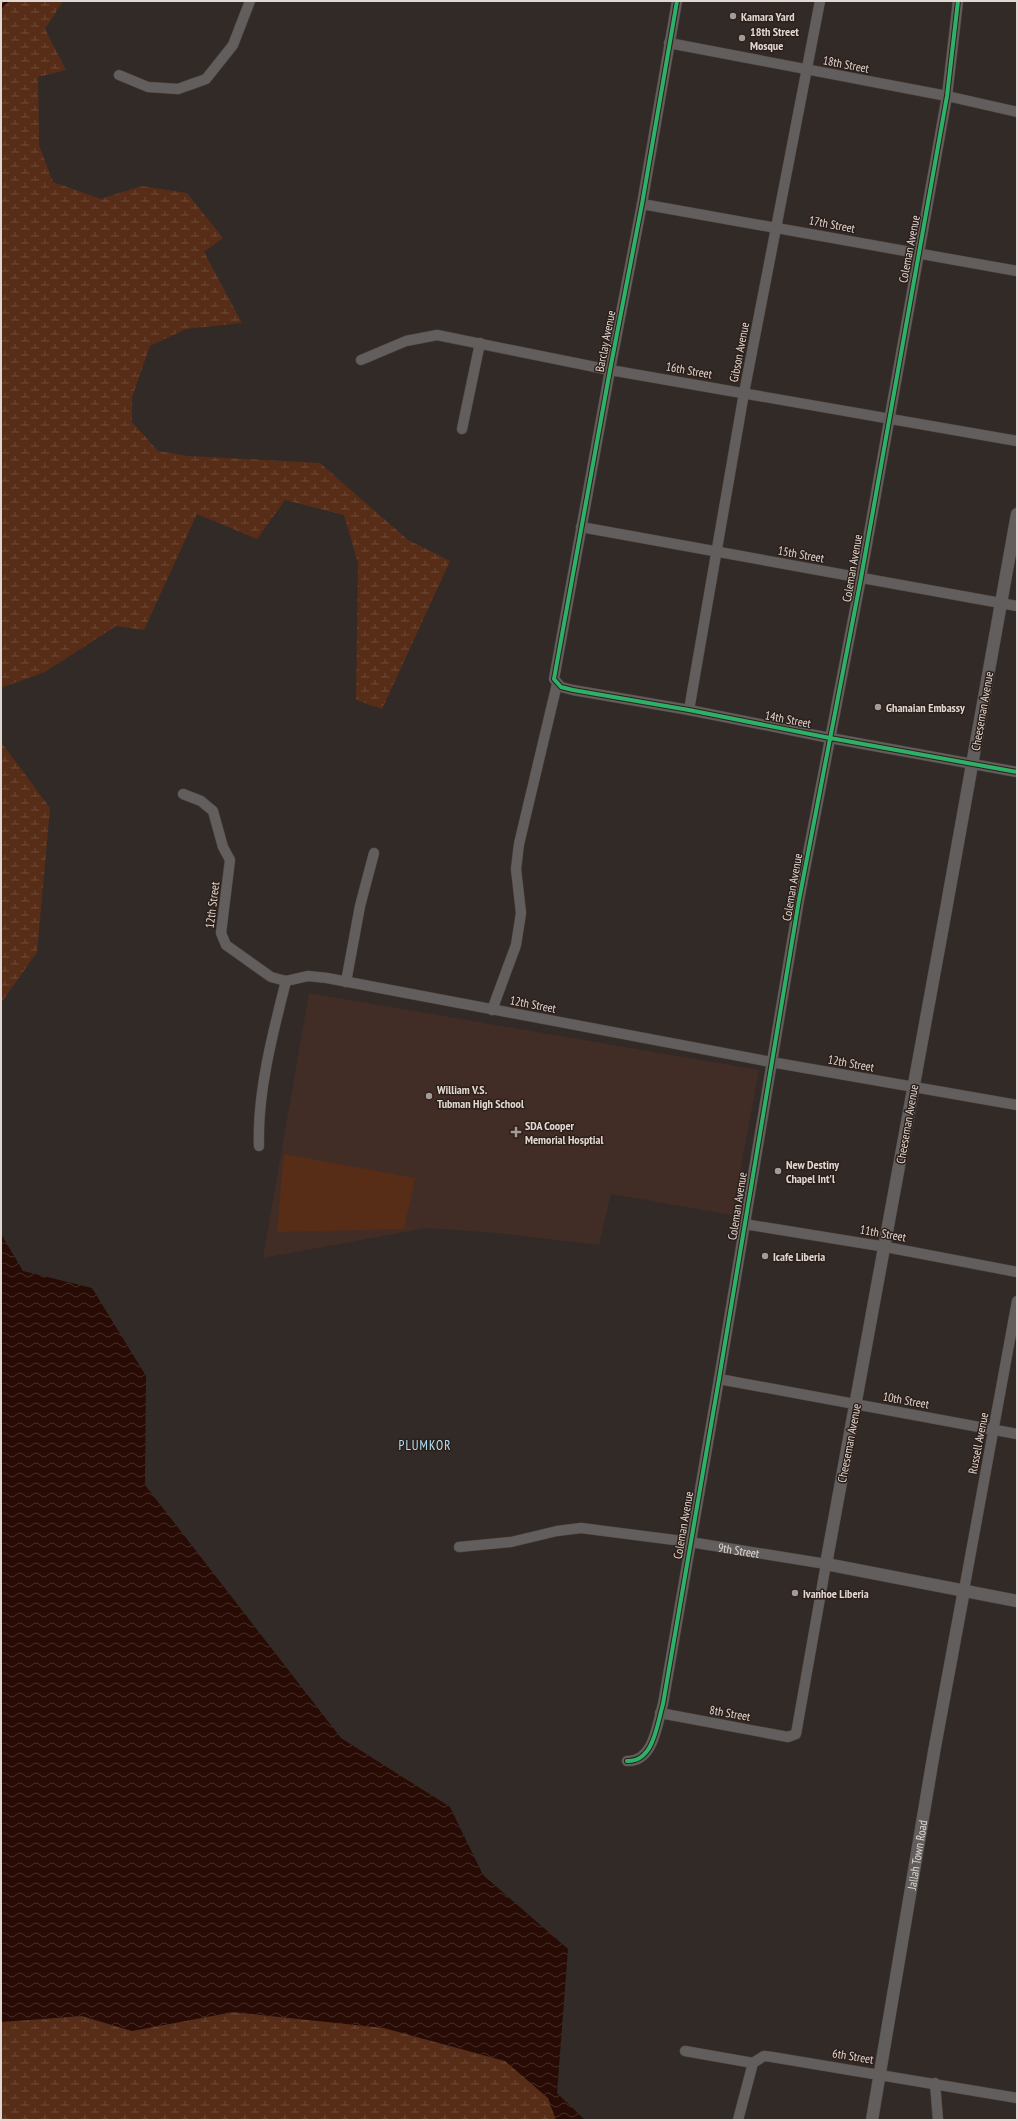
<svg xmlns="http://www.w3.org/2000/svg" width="1018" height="2121" font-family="'PT Sans Narrow',sans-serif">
	<defs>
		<pattern id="wetland-marsh" width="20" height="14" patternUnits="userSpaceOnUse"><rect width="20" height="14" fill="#572d17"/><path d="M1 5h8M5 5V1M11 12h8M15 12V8" fill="none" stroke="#6f4b38"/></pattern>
		<pattern id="water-waves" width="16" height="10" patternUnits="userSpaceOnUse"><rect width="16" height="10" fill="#280b04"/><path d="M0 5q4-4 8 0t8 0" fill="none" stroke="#472e28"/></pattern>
	</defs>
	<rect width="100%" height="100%" fill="#322a27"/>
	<!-- built -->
	<path fill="#412d25" d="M309,993L759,1070L732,1215L611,1194L599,1245L497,1233L427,1228L263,1258Z"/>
	<!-- wetland -->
	<path fill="url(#wetland-marsh)" d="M1,1H63L45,29L66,70L38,77L39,145L53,182L101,199L141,186L187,193L223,238L204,252L242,323L186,329L150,346L132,397V422L158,451L188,456L320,463L408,540L450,561L382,709L356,700L358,563L344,515L285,500L257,539L197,514L144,630L116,626L45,672L1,688Z
		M1,742L50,808L37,952L1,1003Z
		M233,2012L384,2028L505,2061L548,2098L556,2120H1V2022L82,2016L132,2031Z"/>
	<!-- garden -->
	<path fill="#572d17" d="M284,1154L415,1178L404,1229L277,1232Z"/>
	<!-- water -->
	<path fill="url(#water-waves)" d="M1,1234L23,1271L92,1288L146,1376L145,1485L341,1738L450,1807L483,1875L568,1949L557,2093L585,2120H556L548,2098L505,2061L384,2028L233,2012L132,2031L82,2016L1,2022Z"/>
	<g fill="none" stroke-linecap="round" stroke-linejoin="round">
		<!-- stream -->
		<path stroke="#280b04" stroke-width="3" d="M1,7L7,1"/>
		<defs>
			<g id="minor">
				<path d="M677,1L642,204L610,370L554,679L561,687L573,690L689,710L830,738L1017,772"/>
				<path d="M669,43L947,96L1017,112"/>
				<path d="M119,75L148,87L178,89L206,79L233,45L250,1"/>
				<path d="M642,204L1017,271"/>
				<path d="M361,360L406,341L437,335L610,370L1017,441"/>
				<path d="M462,429L480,343"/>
				<path d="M581,527L1017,606"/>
				<path d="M689,710L744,393L820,1"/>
				<path d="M183,794L201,801L213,811L223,847L230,860L221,933L226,945L271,977L286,981L308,976L327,978L771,1062L1017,1105"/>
				<path d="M346,982L360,906L374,853"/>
				<path d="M492,1010L516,945L521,913L516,869L519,844L557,684"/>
				<path d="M259,1146C257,1093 273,1032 286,981"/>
				<path d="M744,1224L886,1247L1017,1272"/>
				<path d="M719,1379L1017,1434"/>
				<path id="s1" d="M459,1547L511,1542L557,1531L581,1528L690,1542L826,1564L796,1734L788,1737L660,1713"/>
				<path d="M964,1590L1017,1301"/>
				<path d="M627,1761C654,1762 657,1724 663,1704L719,1379L799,900L861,578L947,96L958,1"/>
				<path d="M685,2051L753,2063L764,2056L772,2057L1017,2098"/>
				<path d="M935,2083L938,2120"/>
				<path d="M738,2120L753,2063"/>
			</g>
			<g id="tertiary">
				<path d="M1017,514C954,864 892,1215 826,1564L1017,1601"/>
				<path id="s2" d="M872,2120L934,1752L964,1590"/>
			</g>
		</defs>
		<!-- minor casing -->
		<use href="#minor" stroke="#4d4743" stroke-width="11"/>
		<!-- tertiary casing -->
		<use href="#tertiary" stroke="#4d4743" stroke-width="13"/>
		<!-- minor -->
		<use href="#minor" stroke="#615e5d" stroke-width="10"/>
		<!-- tertiary -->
		<use href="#tertiary" stroke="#615e5d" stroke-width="12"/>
		<defs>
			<path id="cycleway" d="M677,1L642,204L610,370L554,679L561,687L573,690L689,710L830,738L1017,772
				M627,1761C654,1762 657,1724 663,1704L719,1379L799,900L861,578L947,96L958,1"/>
		</defs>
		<!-- cycleway casing -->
		<use href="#cycleway" stroke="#2d1f19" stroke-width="6"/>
		<!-- cycleway -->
		<use href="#cycleway" stroke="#2db169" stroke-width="4"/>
	</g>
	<!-- markers -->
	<g fill="#a49b97" stroke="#2d1f19" stroke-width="1.5">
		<circle cx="733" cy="16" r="4"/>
		<circle cx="742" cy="38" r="4"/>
		<circle cx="878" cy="707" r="4"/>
		<circle cx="429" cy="1096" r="4"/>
		<path d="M514 1126h4v4h4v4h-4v4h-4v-4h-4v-4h4z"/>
		<circle cx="778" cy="1171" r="4"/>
		<circle cx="765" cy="1256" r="4"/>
		<circle cx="795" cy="1593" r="4"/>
	</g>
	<g text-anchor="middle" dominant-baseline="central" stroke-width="3" stroke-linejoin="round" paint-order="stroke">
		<!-- poi labels -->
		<g font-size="12" font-weight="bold" fill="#e1d8d3" stroke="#2d1f19" text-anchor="start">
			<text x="741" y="16">Kamara Yard</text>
			<text x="750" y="31">18th Street<tspan x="750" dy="14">Mosque</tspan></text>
			<text x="886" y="707">Ghanaian Embassy</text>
			<text x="437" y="1089">William V.S.<tspan x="437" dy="14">Tubman High School</tspan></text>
			<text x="525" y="1125">SDA Cooper<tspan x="525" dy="14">Memorial Hosptial</tspan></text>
			<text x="786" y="1164">New Destiny<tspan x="786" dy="14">Chapel Int'l</tspan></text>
			<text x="773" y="1256">Icafe Liberia</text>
			<text x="803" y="1593">Ivanhoe Liberia</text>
		</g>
		<!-- street labels -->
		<g font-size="12" fill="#e1d8d3" stroke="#2d1f19">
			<text transform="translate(846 64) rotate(11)">18th Street</text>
			<text transform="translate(832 224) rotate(11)">17th Street</text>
			<text transform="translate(909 249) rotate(-79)">Coleman Avenue</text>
			<text transform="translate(605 341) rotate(-79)">Barclay Avenue</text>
			<text transform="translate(739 352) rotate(-79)">Gibson Avenue</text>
			<text transform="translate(689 370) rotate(10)">16th Street</text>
			<text transform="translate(801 554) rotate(10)">15th Street</text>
			<text transform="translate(852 568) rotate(-80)">Coleman Avenue</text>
			<text transform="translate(982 711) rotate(-80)">Cheeseman Avenue</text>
			<text transform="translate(788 719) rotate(11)">14th Street</text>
			<text transform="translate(792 887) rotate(-80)">Coleman Avenue</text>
			<text transform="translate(212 905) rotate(-83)">12th Street</text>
			<text transform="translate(533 1004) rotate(11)">12th Street</text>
			<text transform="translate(851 1063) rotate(10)">12th Street</text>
			<text transform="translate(907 1124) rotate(-80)">Cheeseman Avenue</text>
			<text transform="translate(737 1206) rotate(-81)">Coleman Avenue</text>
			<text transform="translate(883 1233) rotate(10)">11th Street</text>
			<text transform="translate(906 1400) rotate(10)">10th Street</text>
			<text transform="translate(849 1443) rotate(-79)">Cheeseman Avenue</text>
			<text transform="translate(978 1443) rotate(-79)">Russell Avenue</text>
			<text transform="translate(683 1525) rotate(-80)">Coleman Avenue</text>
			<text stroke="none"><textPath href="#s1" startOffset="283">9th Street</textPath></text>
			<text transform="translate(730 1713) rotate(10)">8th Street</text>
			<text stroke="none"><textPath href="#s2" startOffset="269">Jallah Town Road</textPath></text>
			<text transform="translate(853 2056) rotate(9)">6th Street</text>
		</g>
		<!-- neighbourhood labels -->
		<g font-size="13" letter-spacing="1" fill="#aee1f7" stroke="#2d1f19">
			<text x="425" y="1445">PLUMKOR</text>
		</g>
	</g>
	<!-- border -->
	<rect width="1018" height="2121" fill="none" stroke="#e1d8d3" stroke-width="4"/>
</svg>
